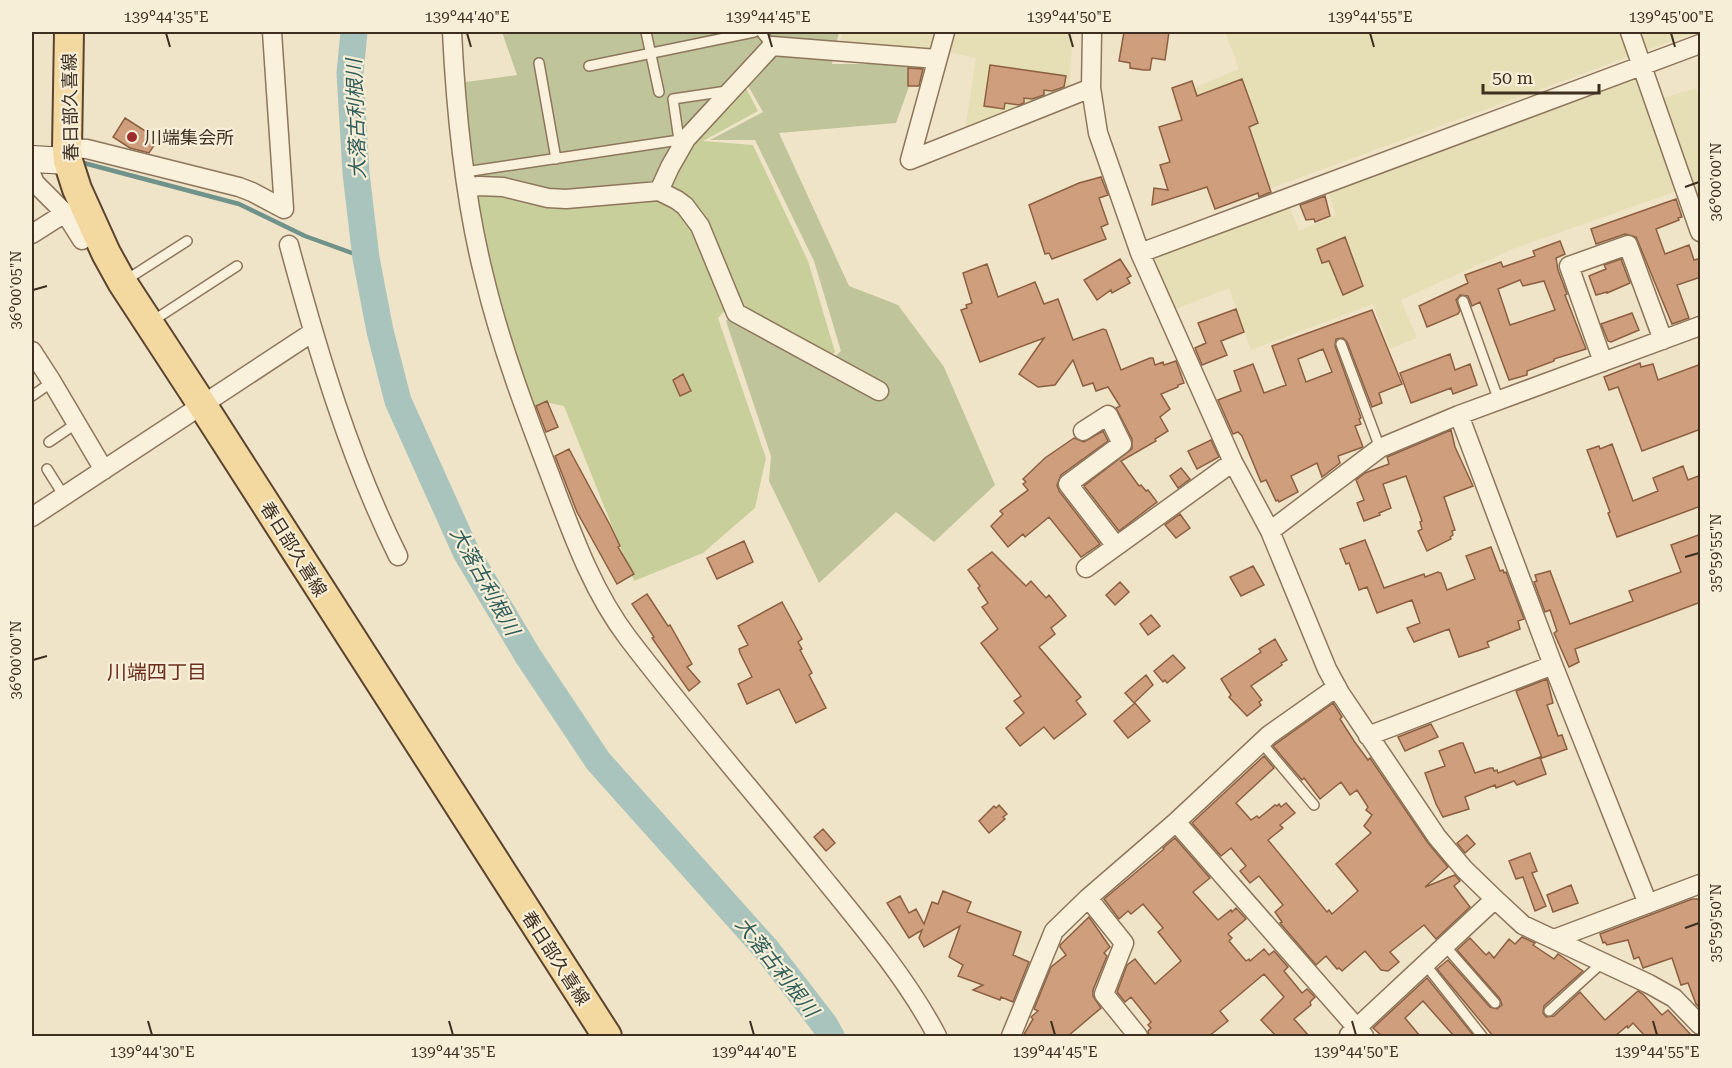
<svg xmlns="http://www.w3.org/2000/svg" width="1732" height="1068" font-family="'Roboto Serif','Noto Sans JP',serif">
	<rect width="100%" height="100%" fill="#f0e4c8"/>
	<!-- farmland -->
	<path fill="#e6deb5" d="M843,32H1073L1069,91L965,130L976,58L933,49L838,48Z
		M1225,32H1696L1214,209L1172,97L1239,69Z
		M1637,77L1677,191L1513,249L1401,300L1417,338L1390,349L1373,304L1251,350L1229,288L1174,310L1152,254L1288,204L1299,231L1335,215L1328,188Z
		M1696,88L1700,100V204L1663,98Z"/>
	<!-- green -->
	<path fill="#c9cf9b" d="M738,73L758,111L703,141L753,145L808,261L835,352L822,363L730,305L718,318L766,458L755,508L703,553L634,581L564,406L550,403L533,411L486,266L473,192L557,208L655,198Z"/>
	<!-- cemetery -->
	<path fill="#bfc49a" d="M502,32H839L832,64H917L896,123L779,133L849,286L898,305L944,367L995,485L934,542L896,512L819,583L769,481L771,456L726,321L732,314L820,370L841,351L814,261L755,140H710L763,112L738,68L654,196L473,190L459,83L517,75Z"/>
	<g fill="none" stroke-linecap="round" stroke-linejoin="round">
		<!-- stream -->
		<path stroke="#6f938a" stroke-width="4.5" d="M80,162L239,204L305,236L366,258"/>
		<!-- river -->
		<path stroke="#a9c4bc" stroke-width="27" d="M354,32L350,73L356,173L366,258L380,331L398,401L466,552L528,656L598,761L767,950L824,1024L831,1036"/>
	</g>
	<!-- building -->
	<path fill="#cf9f7d" stroke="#8d5f41" stroke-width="1.5" fill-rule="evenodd" d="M1124,32H1169L1165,60L1152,58L1150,70H1144L1130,68V63L1119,61Z
		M990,65L1066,76L1064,87L1052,91L1044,90V95L1032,99L1024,98V103L1019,105L1005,103L1004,109L984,106Z
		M908,68L923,69L919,86H908Z
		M1242,79L1258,123L1249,127L1271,192L1259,197L1258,193L1215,209L1207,187L1152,205L1154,188L1168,190L1160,165L1170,162L1159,127L1182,120L1172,88L1192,81L1197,96Z
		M125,118L150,134L149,136L157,141L149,153L130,148L113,137Z
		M1101,177L1108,195L1099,198L1108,224L1101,227L1106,239L1052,259L1049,253L1045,254L1029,205L1079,183Z
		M1325,196L1330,216L1315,222L1314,219L1306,220L1300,205Z
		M1676,199L1682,217L1678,218L1679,220L1656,229L1665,254L1689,245L1694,260L1701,258V277L1677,285L1689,318L1672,324L1636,237L1625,234L1596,244L1591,229Z
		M1345,237L1363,286L1343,295L1329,261L1322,263L1317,249Z
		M1560,241L1565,254L1556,258L1558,270L1567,294L1565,295L1586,349L1554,359V361L1527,371V375L1509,380L1480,302L1472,306L1468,296L1460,295L1456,300L1460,311L1458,314L1427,327L1419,306L1468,283L1465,275L1501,262L1503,267L1535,256L1533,251ZM1520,280L1523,286L1544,281L1555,310L1510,325L1498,289Z
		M1120,259L1131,276L1127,278L1130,283L1112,293L1111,290L1097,300L1084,280Z
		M1621,259L1630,283L1607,293V292L1596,295L1589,276L1606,269L1604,265Z
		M987,264L998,297L1035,282L1044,304L1058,299L1073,340L1103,329L1106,330L1121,370L1150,358H1153L1155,365L1163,362L1164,365L1176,361L1184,383L1178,385V387L1161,394L1170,409L1160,417L1168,431L1155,439L1156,441L1121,461L1139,486L1141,485L1146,491L1148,490L1157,502L1119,531L1084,486L1132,449V439L1116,408L1120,406L1108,387L1096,391L1093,383L1083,386L1073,360L1055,385L1038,387L1019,374L1044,338L980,362L961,310L967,308L966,305L972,303L963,273Z
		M1236,309L1244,332L1221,341L1227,355L1202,365L1195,348L1206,343L1198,323Z
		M1372,310L1402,384L1379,393L1382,403L1372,407L1347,342L1343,338L1336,339L1335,346L1361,418L1359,419L1361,424L1355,426L1363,447L1338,456L1340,463L1322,477L1317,463L1291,476L1298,492L1279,502L1278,500L1276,501L1266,480L1261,482L1242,436L1238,432L1233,434L1218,400L1241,391L1234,371L1253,364L1264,393L1286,385L1272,346ZM1323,349L1332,372L1306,382L1298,359Z
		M1632,313L1639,330L1611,342L1608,341L1601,324Z
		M1450,354L1455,370L1470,364L1477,385L1453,394L1451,388L1411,403L1400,373Z
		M1640,363L1641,367L1653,364L1658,380L1701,364V429L1642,451L1618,387L1609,390L1604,377Z
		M683,374L691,391L680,396L673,380Z
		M547,401L558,427L546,432L536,406Z
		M1451,430L1455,447L1473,486L1444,497L1455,530L1452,531L1453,535L1450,537L1451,539L1427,551L1418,531L1422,529L1420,522L1422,521L1406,476L1383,484L1391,508L1379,513L1380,515L1364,521L1357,503L1364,500L1356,480L1365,473L1389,464L1387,457Z
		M1103,431L1108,441L1061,475L1057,485L1059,491L1100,544L1081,557L1049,517L1025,537L1023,534L1008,547L991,526L1003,514L1000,511L1028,490L1023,484L1026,482L1023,479L1045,458L1074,438L1084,442Z
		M1211,440L1219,457L1197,469L1188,451Z
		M1612,444L1633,501L1658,491L1653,478L1683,466L1688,480L1701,475V506L1617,537L1608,513L1610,512L1587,450L1599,446L1600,449Z
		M569,449L610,525L620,546L618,547L634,574L617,584L577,512L555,456Z
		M1181,468L1190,479L1178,488L1170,476Z
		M1180,514L1190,528L1176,538L1165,525Z
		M1701,534V602L1575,649L1579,662L1569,667L1554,633L1557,631L1550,610L1545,612L1534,582L1537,581L1535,575L1550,571L1570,624L1633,601L1629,591L1681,572L1671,545Z
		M1365,540L1384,588L1424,574L1425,577L1438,572L1441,573L1447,590L1475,579L1466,556L1491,547L1500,571L1503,570L1504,573L1506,572L1524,619L1518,621L1520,629L1487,642L1489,647L1459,657L1449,629L1414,642L1407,628L1420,623L1412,600L1377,613L1367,587L1359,590L1349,563L1346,564L1340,549Z
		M744,541L753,562L717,579L707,558Z
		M992,552L1026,586L1031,581L1046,598L1049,595L1066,616L1051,628L1055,634L1039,647L1081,697L1076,701L1086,714L1054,739L1044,727L1020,746L1006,728L1024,713L1014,701L1021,696L981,643L998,629L982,607L988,603L978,588L980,586L968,570Z
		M1253,566L1264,585L1241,596L1230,577Z
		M1120,582L1129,592L1115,605L1106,595Z
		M647,594L668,626L670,625L692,664L687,667L700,682L689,691L652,638L654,637L632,604Z
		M782,602L802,639L798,642L802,649L800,650L812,673L809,675L826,708L796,723L779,689L747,704L738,684L752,677L740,653L739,649L748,645L738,626Z
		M1151,615L1160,626L1148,635L1140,624Z
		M1275,639L1287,660L1281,663L1282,665L1251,686L1262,700L1259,702L1261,705L1247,716L1229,697L1231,695L1221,679L1261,652L1259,649Z
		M1173,655L1185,668L1167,683L1165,680L1163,682L1154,671Z
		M1146,675L1153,685L1134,703L1125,693Z
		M1547,679L1553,703L1547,705L1558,736L1562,735L1567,749L1542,758L1516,691Z
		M1135,703L1150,721L1128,738L1114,721Z
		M1333,703L1342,717L1340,719L1354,741L1368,760L1370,758L1428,843L1448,867L1425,887L1455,875L1460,881L1454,886L1470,907L1436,939L1424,925L1390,952L1399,962L1388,971L1381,970L1365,951L1342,971L1339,968L1337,969L1326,956L1316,965L1280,923L1282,922L1275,912L1283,905L1259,876L1250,883L1240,871L1246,866L1231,848L1221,856L1192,823L1264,756L1274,768L1236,803L1251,820L1257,816L1259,818L1275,805L1277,806L1279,804L1281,807L1286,803L1295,813L1280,825L1283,828L1268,840L1327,912L1329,910L1332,914L1358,891L1336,864L1371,833L1364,826L1372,815L1366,810L1368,807L1357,790L1350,795L1341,782L1320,799L1304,778L1302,780L1273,746Z
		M1431,724L1438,737L1405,751L1398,737Z
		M1460,743H1463L1475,773L1490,768H1493L1494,771L1497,770L1498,773L1540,757L1546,774L1517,785L1514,781L1496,788L1495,785L1465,797L1469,809L1443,817L1436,804L1425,773L1445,766L1439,751Z
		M999,805L1007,814L1003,817L1005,819L989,833L979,821L994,806L996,808Z
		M823,829L835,843L826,851L814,837Z
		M1467,835L1475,844L1465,853L1457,843Z
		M1175,838L1210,878L1193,892L1218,920L1231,910L1232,912L1236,908L1246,919L1228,934L1232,938L1229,941L1246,961L1249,959L1250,961L1264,949L1269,955L1274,951L1288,967L1284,971L1302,993L1307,989L1315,997L1310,1002L1311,1005L1294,1019L1309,1036H1276L1261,1020L1284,997L1264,974L1220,1011L1228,1021L1209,1036H1149L1148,1031L1151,1028L1148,1025L1151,1022L1131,997L1125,1002L1117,992L1127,965L1135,959L1155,984L1181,961L1158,932L1163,928L1143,904L1131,914L1128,911L1119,919L1104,899L1164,849L1163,848Z
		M1530,853L1537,871L1532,873L1546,906L1535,911L1523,877L1516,879L1509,861Z
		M1571,885L1578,903L1553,912L1547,895Z
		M943,891L971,902L967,912L1021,932L1013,955L1029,962L1013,1002L1001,997L1000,1000L973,990L983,985L958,976L963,965L949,957L960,926L924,947L919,938L922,930L909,938L887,903L900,896L909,913L916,909L924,924L932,902L938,904Z
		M1692,899H1701V1009L1696,1004L1688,983L1681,985L1672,958L1643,968L1639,957L1634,959L1628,940L1607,945L1605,942L1603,943L1600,934Z
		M1089,917L1110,947L1104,953L1107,956L1093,990V996L1101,1008L1068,1036H1023L1033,1019L1031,1017L1038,1011L1034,1009L1051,967L1066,955L1060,947V945Z
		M1522,937L1535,943L1533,945L1554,959L1558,954L1583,971L1544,1006L1543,1013L1546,1017L1554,1016L1580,992L1605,1020L1638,991L1643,994L1662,1015L1668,1010L1692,1036H1645L1633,1023L1628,1028L1627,1026L1615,1036H1493L1437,969L1448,960L1490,1007L1497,1009L1502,1005L1500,999L1457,950L1470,938L1486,955L1489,952L1494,958L1509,939L1515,944Z
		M1427,978L1474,1036H1454L1423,1001L1405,1018L1420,1036H1382L1373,1028Z"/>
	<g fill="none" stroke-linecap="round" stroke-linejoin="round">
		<defs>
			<path id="lane" d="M646,32L659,92
				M761,32L772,46
				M539,63L556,159
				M589,66L754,32
				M679,140L673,99L727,91
				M465,172L686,139
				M126,280L187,241
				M1463,301L1499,401
				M151,322L237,266
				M1341,344L1380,448
				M32,396L52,382
				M49,442L77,423
				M47,469L64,496
				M1261,742L1314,805
				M1445,946L1495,1003
				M1425,964L1482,1036
				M1549,1011L1603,962"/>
			<path id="street" d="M452,32C456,113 464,197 484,276C501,347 527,415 553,483C573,536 593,592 628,638C689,718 756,795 820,874C860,923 908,980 937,1036
				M945,32L910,160L1091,88
				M1092,32L1091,88L1098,133L1140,253L1233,462L1270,531L1327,669L1340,693L1437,837L1464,869L1495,899L1523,925L1649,984L1674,998L1700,1025
				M1630,32L1700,232
				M67,148L87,149L239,187L252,192L284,209L272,32
				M32,176L35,183L65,213L32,234
				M467,188L479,186L503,187L548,198L566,199L659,191L677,200L685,206L700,226L736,313L879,391
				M659,191L670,167L686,139L772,46L937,59
				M65,213L82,240
				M289,245C318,352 349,457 398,556
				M1140,253L1700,44
				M32,351L52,382L104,470
				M1603,362L1569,266L1628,245L1663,340
				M1459,415L1553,665L1648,904
				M1083,431L1108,415L1122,444L1068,484L1116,546
				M32,517L313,332
				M1270,531L1380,448L1459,415L1700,326
				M1086,568L1233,462
				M1368,736L1553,665
				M1176,822L1364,1036
				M1088,898L1124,943L1104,994L1138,1036
				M1554,939L1700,884
				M1349,1035L1495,899
				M1011,1036L1054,931L1088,898L1176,822L1269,735L1337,687"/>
			<path id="secondary" d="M32,159L68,161"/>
			<path id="primary" d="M69,32L67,148L68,161L77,189L106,253L122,282L203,406L607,1036"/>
		</defs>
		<!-- lane casing -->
		<use href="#lane" stroke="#8d765c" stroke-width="12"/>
		<!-- street casing -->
		<use href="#street" stroke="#8d765c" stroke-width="21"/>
		<!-- secondary casing -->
		<use href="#secondary" stroke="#6f573f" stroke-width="28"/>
		<!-- primary casing -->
		<use href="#primary" stroke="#5b4430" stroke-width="32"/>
		<!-- lane -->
		<use href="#lane" stroke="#faf1dc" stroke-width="9"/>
		<!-- street -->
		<use href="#street" stroke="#faf1dc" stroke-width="18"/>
		<!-- secondary -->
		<use href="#secondary" stroke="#faf1dc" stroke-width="26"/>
		<!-- primary -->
		<use href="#primary" stroke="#f3d9a0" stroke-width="28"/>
	</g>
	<!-- ticks -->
	<path fill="none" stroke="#3d2e20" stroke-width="2" d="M166,33L170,47M467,33L471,47M768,33L772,47M1069,33L1073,47M1370,33L1374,47M1671,33L1675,47M1685,187L1699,182M33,290L47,286M1685,557L1699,553M33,660L47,656M1685,928L1699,923M148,1021L152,1035M449,1021L453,1035M750,1021L754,1035M1051,1021L1055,1035M1352,1021L1356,1035M1653,1021L1657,1035"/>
	<!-- markers -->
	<circle fill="#9e2a2b" stroke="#f7eed8" stroke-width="2" cx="132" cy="137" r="6"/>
	<g text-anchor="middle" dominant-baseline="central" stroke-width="4.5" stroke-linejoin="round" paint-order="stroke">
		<!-- street labels -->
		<g font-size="18" fill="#3d2e20" stroke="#f7eed8">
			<text transform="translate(70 107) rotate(-91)">春日部久喜線</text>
			<text transform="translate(294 549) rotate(58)">春日部久喜線</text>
			<text transform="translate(556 958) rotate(57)">春日部久喜線</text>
		</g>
		<!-- poi labels -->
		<g font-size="18" fill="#3d2e20" stroke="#f7eed8" text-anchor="start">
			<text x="144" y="137">川端集会所</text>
		</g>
		<!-- water labels -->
		<g font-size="20" font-style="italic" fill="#2f5d5a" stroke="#f7eed8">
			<text transform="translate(356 119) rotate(-92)">大落古利根川</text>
			<text transform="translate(485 581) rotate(61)">大落古利根川</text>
			<text transform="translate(777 967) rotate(52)">大落古利根川</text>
		</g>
		<!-- neighbourhood labels -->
		<g font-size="20" fill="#6b2e1e" stroke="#f7eed8">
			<text x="157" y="672">川端四丁目</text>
		</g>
	</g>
	<!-- border -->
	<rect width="1732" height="1068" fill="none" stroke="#f7eed8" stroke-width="66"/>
	<!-- scale -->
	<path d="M1483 84v9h116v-9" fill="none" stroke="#3d2e20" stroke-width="3"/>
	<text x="1492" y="84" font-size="18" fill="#3d2e20" stroke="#f7eed8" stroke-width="4.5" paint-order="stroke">50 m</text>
	<rect x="33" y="33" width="1666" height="1002" fill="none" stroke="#3d2e20" stroke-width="2"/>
	<g font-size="15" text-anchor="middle" fill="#3d2e20">
		<text x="166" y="22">139°44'35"E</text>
		<text x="467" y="22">139°44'40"E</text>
		<text x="768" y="22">139°44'45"E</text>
		<text x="1069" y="22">139°44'50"E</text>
		<text x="1370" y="22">139°44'55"E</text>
		<text x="1671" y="22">139°45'00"E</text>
		<text transform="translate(1716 182) rotate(-90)" y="5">36°00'00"N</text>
		<text transform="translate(16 290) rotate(-90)" y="5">36°00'05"N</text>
		<text transform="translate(1716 553) rotate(-90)" y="5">35°59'55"N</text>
		<text transform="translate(16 660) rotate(-90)" y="5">36°00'00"N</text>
		<text transform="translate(1716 923) rotate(-90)" y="5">35°59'50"N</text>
		<text x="152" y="1057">139°44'30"E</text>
		<text x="453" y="1057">139°44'35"E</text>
		<text x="754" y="1057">139°44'40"E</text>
		<text x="1055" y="1057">139°44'45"E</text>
		<text x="1356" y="1057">139°44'50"E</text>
		<text x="1657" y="1057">139°44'55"E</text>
	</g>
</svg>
